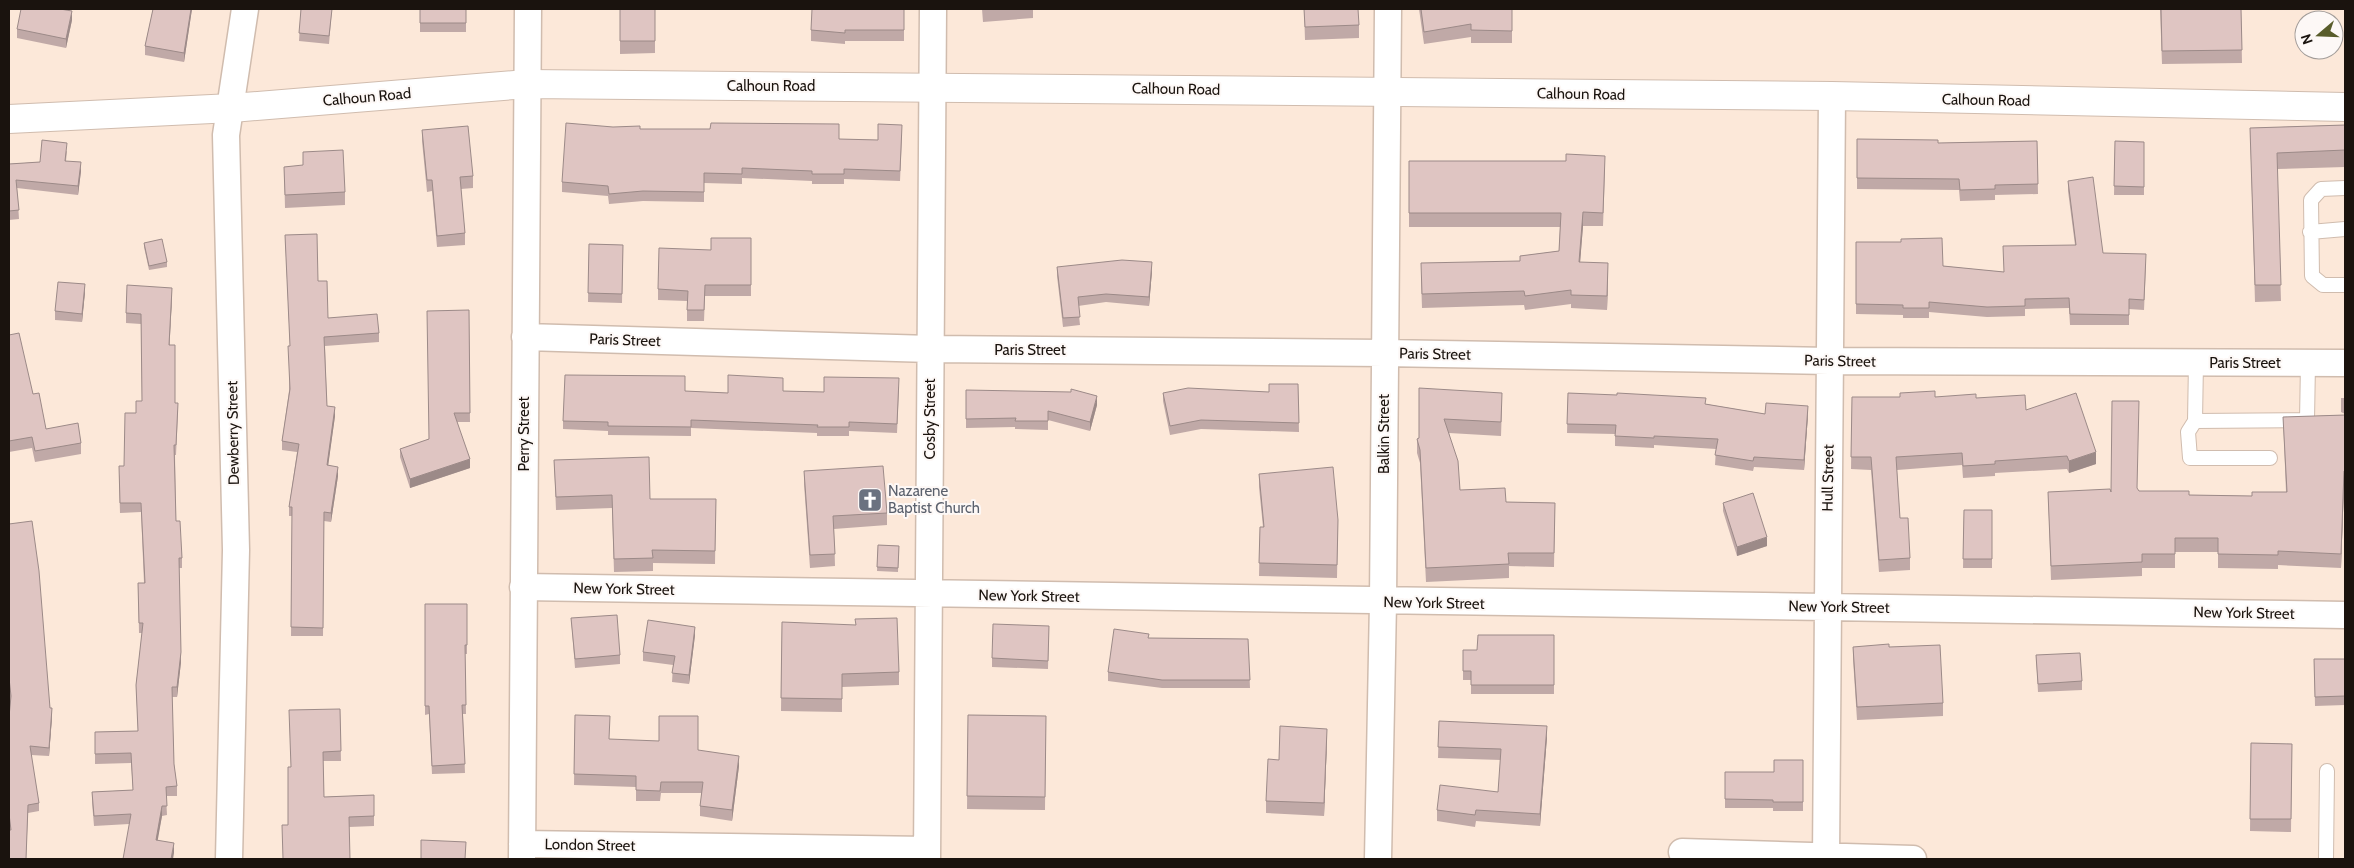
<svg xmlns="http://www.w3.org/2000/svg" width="2354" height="868" font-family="Cabin,sans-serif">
	<rect width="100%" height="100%" fill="#fce8d9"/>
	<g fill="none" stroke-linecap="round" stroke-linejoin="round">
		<defs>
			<path id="lane" d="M2345,188L2321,189L2311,200L2312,276L2323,285H2345
				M2310,232L2345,229
				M2196,362L2195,421L2307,420L2308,363
				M2195,421L2188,432L2190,458H2270
				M2326,859L2327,771"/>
			<path id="street" d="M525,337L930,349L1384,353L1829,361L2345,363
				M523,587C1131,599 1738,605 2345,615
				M522,844L927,850
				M1682,852L1913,859
				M229,859L236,550L226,135L245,9
				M522,859L528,9
				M927,859L933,9
				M1378,859L1383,602L1388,9
				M1826,859L1832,96"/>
			<path id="secondary" d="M9,119L232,108L527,84L1832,96L2345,107"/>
		</defs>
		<!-- lane casing -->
		<use href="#lane" stroke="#d0bcae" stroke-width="16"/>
		<!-- street casing -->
		<use href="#street" stroke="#d0bcae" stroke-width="29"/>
		<!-- secondary casing -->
		<use href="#secondary" stroke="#d0bcae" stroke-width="30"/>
		<!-- lane -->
		<use href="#lane" stroke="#fff" stroke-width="14"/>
		<!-- street -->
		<use href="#street" stroke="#fff" stroke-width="26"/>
		<!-- secondary -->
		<use href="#secondary" stroke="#fff" stroke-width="28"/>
	</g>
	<!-- wall -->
	<path fill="#c0a9a7" d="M153,9H192L184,62L145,55V46Z
		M301,9H332L329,44L299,41Z
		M420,9H466V32H420Z
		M620,9H655V53L620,54Z
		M904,9V41H845V44L811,41V30Z
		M982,9H1033V18L983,22Z
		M1304,9L1359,25V38L1305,40Z
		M1419,9H1512V43H1471V37L1424,44Z
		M2160,9H2241L2242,63L2162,64Z
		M72,20L66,48L17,38V29Z
		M2345,125V167L2277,169L2281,301L2255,302L2250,128Z
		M640,129L839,139L878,140L902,135L900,181L844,179V184H812V181L742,178V184L704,183V202L643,201L609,204L608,196L562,192V182Z
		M422,130L473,176V188L461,189L465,233V245L437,247L432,191L427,192L422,141Z
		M1857,139L1938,143L2037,141L2038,194L1995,195V200L1960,201L1959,190L1857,189Z
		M2115,141L2144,142V195H2114Z
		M67,151L66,161L81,171L78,195L17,188L19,219L9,220V164L40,162Z
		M303,152L345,192V205L285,208L284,167L303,166Z
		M1409,161L1605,170L1603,226H1583L1580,262L1608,277L1607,310L1571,308V304L1525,310L1524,305L1422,308L1421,277L1520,261V256L1559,251L1560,227H1409Z
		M2068,181L2103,253L2146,264L2144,310L2129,309V325H2070L2069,308L2025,309V316L1987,317L1929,312V318H1903V315L1856,314V242L1943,266L2003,272L2075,245L2068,191Z
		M285,235L318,281L328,318L379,333V342L325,346L327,406L335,416L328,465L338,476L331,522L324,521L323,636H291L292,516H289V507L297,452L282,450V441L289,391L290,346Z
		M751,238V296H705L704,321H687V301L658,300V289L711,250Z
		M144,243L167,262V267L149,270L144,247Z
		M589,244L623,245L622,303L588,302Z
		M1057,267L1152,271L1149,306L1106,302L1078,306L1080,325L1063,327L1057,276Z
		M85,292L82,322L55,320V311Z
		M172,298L169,345L175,403L178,412L176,455H175L176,521L182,558V568H179L181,662L177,697H172L174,764L177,786V796H166L167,815L162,816L157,840L174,853L129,824L94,826L92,802V792L133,790L131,763L95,764V732L138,731L136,685L142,633H139L138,583H144L141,512L120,513L119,476L124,466L136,413L142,401L141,324L126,323V313Z
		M469,310L470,422H457L470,468L410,488L400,457V449L429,439Z
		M9,335L33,394L46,429L81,443V454L35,462L32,448L9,452Z
		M1298,384L1299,432L1201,429L1170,435L1163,401V393L1269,392Z
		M899,387L897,433L849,431V436H817V433L691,428V436L608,435V431L563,429V421L685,391L728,393L783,391L824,392Z
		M1419,388L1502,406L1501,436L1449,433L1460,490L1506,502L1555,503L1554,567L1509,566V578L1426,582L1420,463L1417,453V439L1419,438Z
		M966,390L1097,405L1090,431L1048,420V430L1015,429V427L966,428Z
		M1568,393L1706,404L1765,414L1808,415L1804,470L1754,467L1753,471L1715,465L1716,449L1654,445V448L1615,446V434L1567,433Z
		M1852,397L1976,398L2026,410L2096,464L2069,473L2067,469L1995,473V476L1963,478L1962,465L1897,470L1900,518L1910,558V570L1879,572L1871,470L1851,469Z
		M2341,398H2345V414L2341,412Z
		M2345,414V485H2344L2341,568L2278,565V569L2218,568V552H2175V568H2142V576L2051,580L2048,492H2111L2137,489L2139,491L2189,495L2252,496L2286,492L2283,417L2345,415Z
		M554,460L650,499H716L715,564L653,563V571L614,572L612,508L556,510Z
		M804,471L887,513V525L834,529L835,566L810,568L804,484Z
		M1259,474L1338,520L1337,578L1259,576L1260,527H1263L1259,487Z
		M1723,503L1767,546L1737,556L1723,511Z
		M1964,510H1992V568H1963Z
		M9,524L52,717L49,756L31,755L39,803V811L28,813L26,859L10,830L9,822V717L10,701L9,687Z
		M878,545L899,546L898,572L877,571Z
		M425,604H467V654H465L466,714H463L465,773L432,774L429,714L425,715Z
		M571,618L620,655V664L575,668Z
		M782,622L899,672V685L842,687V712L781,711Z
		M1049,626L1048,669L992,667V658Z
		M695,635L689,684L672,682L673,665L643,661V652Z
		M1554,635V694H1471V680H1463V650H1477Z
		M1149,638L1248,639L1250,688H1162L1108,681V672Z
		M1853,647H1889L1943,703V716L1857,720L1853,659Z
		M2036,655L2082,681V690L2038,692Z
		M2314,659H2345V705L2315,706Z
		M340,709L341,761H323L324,797L374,795V826L349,827L288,825Z
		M575,715L609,739L698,750L739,766L732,821L700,816V806L702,793H661L660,801H636V787L574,785Z
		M968,715L1046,716L1045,810L967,809Z
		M1439,721L1547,737L1540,826L1476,821L1475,827L1437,821V810L1498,792L1501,760L1438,758Z
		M1327,741L1324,816L1266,813V801L1279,760Z
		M2251,743L2292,744L2291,832L2250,831Z
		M1803,760V811H1773V808H1725V772H1774Z"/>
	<!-- shaded-wall -->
	<path fill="#9c8a88" d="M191,9H192L184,62V53Z
		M72,11V20L66,48V39Z
		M81,162V171L78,195V186Z
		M1583,212V226L1579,276V262Z
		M1152,262V271L1149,306V297Z
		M1608,263V277L1607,310V296Z
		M85,284V292L82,322V314Z
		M172,288V298L169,355V345Z
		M1097,396V405L1090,431V422Z
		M1808,406V415L1804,470V460Z
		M335,407V416L327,474V465Z
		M2096,452V464L2069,473V461Z
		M470,459V468L410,488V479Z
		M338,467V476L331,522V513Z
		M2344,471V485L2341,568V554Z
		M1767,537V546L1737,556V547Z
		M695,627V635L689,684V675Z
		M181,652V662L177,697V687Z
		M52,708V717L49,756V748Z
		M1547,726V737L1540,826V814Z
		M1327,729V741L1324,816V803Z
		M739,756V766L732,821V810Z
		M162,806V816L156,850V840Z
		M174,843V853L173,859H171Z"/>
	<!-- building -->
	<path fill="#dfc5c2" stroke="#9c8a88" d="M21,9H60L72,11L66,39L17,29Z
		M153,9H191L184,53L145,46Z
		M301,9H332L329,36L299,33Z
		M420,9H466V23H420Z
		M620,9H655V41H620Z
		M812,9H904V30H845V33L811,30Z
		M1304,9H1358L1359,25L1305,27Z
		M1421,9H1512V31L1471,30V24L1424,32Z
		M2161,9H2241L2242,50L2162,51Z
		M566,123L613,127L640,126V129H710L711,123L839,124V139L878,140V124L902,125L900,171L844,169V174H812V171L742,168V174L704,173V192L643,191L609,194L608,186L562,182Z
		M2345,125V150L2277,153L2281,285H2255L2250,128Z
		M468,126L473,176L460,177L465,233L437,236L432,180H427L422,130Z
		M1857,139L1938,140V143L2037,141L2038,184L1995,185V189L1960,190L1959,179L1857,178Z
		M42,140L67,143L65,161L81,162L78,186L16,180L19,210L9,211V164L40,162Z
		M2115,141L2144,142V187L2114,186Z
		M343,150L345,192L285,195L284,167L303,165V152Z
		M1566,154L1605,156L1603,213L1583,212L1579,262L1608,263L1607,296L1571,295V290L1525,296L1524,291L1422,294L1421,263L1520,261V256L1559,251L1561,213H1409V161H1566Z
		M2093,177L2103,253L2146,254L2144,300L2129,299V315L2070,314L2069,298L2025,299V306L1987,307L1929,302V308H1903V305L1856,304V242H1901V239L1942,238L1943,266L2004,272L2003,246L2076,245L2068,181Z
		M317,234L318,281H327L328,318L377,314L379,333L324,337L327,406L335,407L327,465L338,467L331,513L324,512L323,628L291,627L292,507H289L299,444L282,441L290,389L288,346H290L285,235Z
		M711,238H751V285H705L704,310H687L688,291L658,289L659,248L711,250Z
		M162,239L167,262L149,266L144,243Z
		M589,244L623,245L622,294L588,293Z
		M1122,260L1152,262L1149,297L1106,294L1078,297L1080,317L1063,318L1057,267Z
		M58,282L85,284L82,314L55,311Z
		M127,285L172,288L169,345H175V403H178L176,445H174L176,521H180L182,558H179L181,652L177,687H172L174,764L177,786L166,787L167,806H162L156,840L174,843L171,859H123L131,814L94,816L92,792L133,790L131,753L95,754V732L138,731L136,685L143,623H139L138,583H145L141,503H120L119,466H124L125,413H136V401H142L141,314L126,313Z
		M469,310L470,413H454L470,459L410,479L400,449L429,439L427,311Z
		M19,333L33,394L39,393L46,429L78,423L81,443L35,451L32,437L9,441V335Z
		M565,375L685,376V391L728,393V375L783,378V391L824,392V377L899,378L897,424L849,422V427H817L818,425L691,420V427L608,426V422L563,421Z
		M1269,384H1298L1299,423L1201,420L1170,426L1163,393L1188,388L1269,392Z
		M1419,388L1502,393L1501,422L1444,419L1458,461L1460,490L1505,488L1506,502L1555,503L1554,553H1508L1509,564L1426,568L1420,450L1417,439L1419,438Z
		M1071,389L1097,396L1090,422L1048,411V421H1015L1016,418L966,419V390L1071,392Z
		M1935,391V397L1976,394V398L2025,395L2026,410L2076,393L2096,452L2069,461L2067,456L1995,461V464L1963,466L1962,453L1896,457L1900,518H1908L1910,558L1879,560L1871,457H1851L1852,397H1900V393Z
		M1568,393L1617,395V393L1706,398L1705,404L1765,414L1766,403L1808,406L1804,460L1754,457L1753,461L1715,455L1718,439L1654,436V438L1615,436L1616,425L1567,424Z
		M2112,401H2139L2137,488L2139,491H2189V495L2252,496V492H2287L2283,417L2345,415V414V471H2344L2341,554L2278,551V555L2218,554V538H2175V554H2142V562L2051,566L2048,492L2110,489L2111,492Z
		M649,457L650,499H716L715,551L652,550L653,558L614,559L612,495L556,497L554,460Z
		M883,466L887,513L833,516L835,554L810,555L804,471Z
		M1333,467L1338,520L1337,565L1259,563L1260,527H1264L1259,474Z
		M1753,493L1767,537L1737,547L1723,503Z
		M1964,510H1992V559H1963Z
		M32,521L39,571L50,708H52L49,748L30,746L39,803L28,805L26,859H9V830H11L9,814V717L11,696L9,678V524Z
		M878,545L899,546L898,568L877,567Z
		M425,604H467V645H465L466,705H462L465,764L432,766L429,706H425Z
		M617,615L620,655L575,659L571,618Z
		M897,618L899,672L842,674V699L781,698L782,622L856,625L855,619Z
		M648,620L695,627L689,675L672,673L675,656L643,652Z
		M993,624L1049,626L1048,661L992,658Z
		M1114,629L1149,634L1148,638L1248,639L1250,680H1162L1108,672Z
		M1478,635H1554V685H1471V671H1463V650H1477Z
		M1889,644V647L1940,645L1943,703L1857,707L1853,647Z
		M2080,653L2082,681L2038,684L2036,655Z
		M2314,659H2345V696L2315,697Z
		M340,709L341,751L323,752L324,797L374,795V816L349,817L350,859H283L282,825H288V767H291L289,710Z
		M575,715L610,716L609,739L659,741V716H698V750L739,756L732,810L700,806L703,782H661L660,791L636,790V776L574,774Z
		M968,715L1046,716L1045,797L967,796Z
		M1439,721L1547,726L1540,814L1476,810L1475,815L1437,810L1440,785L1498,792L1501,749L1438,747Z
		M1280,726L1327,729L1324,803L1266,801L1268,759L1279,760Z
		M2251,743L2292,744L2291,819H2250Z
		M1774,760H1803V802H1773V800L1725,799V772H1774Z
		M421,840L466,842L465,859H421Z"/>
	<!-- icons -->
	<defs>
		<symbol id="church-square" viewBox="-11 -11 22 22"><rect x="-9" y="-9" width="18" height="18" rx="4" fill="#6b7280" stroke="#fdf8f6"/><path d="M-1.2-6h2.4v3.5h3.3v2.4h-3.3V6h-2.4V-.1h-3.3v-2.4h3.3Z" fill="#fff"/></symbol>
	</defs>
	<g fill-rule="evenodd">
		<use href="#church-square" x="856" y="486" width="28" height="28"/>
	</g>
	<g text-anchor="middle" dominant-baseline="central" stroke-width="4" stroke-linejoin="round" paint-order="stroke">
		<!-- street labels -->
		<g font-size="15" fill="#1a130e" stroke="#fdf8f6">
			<text x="771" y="86">Calhoun Road</text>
			<text transform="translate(1176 89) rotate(1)">Calhoun Road</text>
			<text transform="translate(1581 94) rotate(1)">Calhoun Road</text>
			<text transform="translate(367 97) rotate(-5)">Calhoun Road</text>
			<text transform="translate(1986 100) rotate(1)">Calhoun Road</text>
			<text transform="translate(625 340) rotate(2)">Paris Street</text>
			<text x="1030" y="350">Paris Street</text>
			<text transform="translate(1435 354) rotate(1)">Paris Street</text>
			<text transform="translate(1840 361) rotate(1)">Paris Street</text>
			<text x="2245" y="363">Paris Street</text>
			<text transform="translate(930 419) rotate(-90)">Cosby Street</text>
			<text transform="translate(233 433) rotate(-91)">Dewberry Street</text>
			<text transform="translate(524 434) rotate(-90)">Perry Street</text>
			<text transform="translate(1384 434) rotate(-90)">Balkin Street</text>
			<text transform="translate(1828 478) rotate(-89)">Hull Street</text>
			<text transform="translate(624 589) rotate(1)">New York Street</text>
			<text transform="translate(1029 596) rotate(1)">New York Street</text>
			<text transform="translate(1434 603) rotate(1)">New York Street</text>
			<text transform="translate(1839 607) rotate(1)">New York Street</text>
			<text transform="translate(2244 613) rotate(1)">New York Street</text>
			<text transform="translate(590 845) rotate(1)">London Street</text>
		</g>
		<!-- worship labels -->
		<g font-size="15" fill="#5b616d" stroke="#fdf8f6" text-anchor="start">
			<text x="888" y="491">Nazarene<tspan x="888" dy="17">Baptist Church</tspan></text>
		</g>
	</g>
	<!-- border -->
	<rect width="2354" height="868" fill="none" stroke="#1a130e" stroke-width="20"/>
	<!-- north arrow -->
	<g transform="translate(2319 35) rotate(251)"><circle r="24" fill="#fdf8f6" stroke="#a29c99"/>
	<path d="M0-4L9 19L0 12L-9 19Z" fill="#595c2a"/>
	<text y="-8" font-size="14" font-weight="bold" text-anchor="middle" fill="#1a130e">N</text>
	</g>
</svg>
